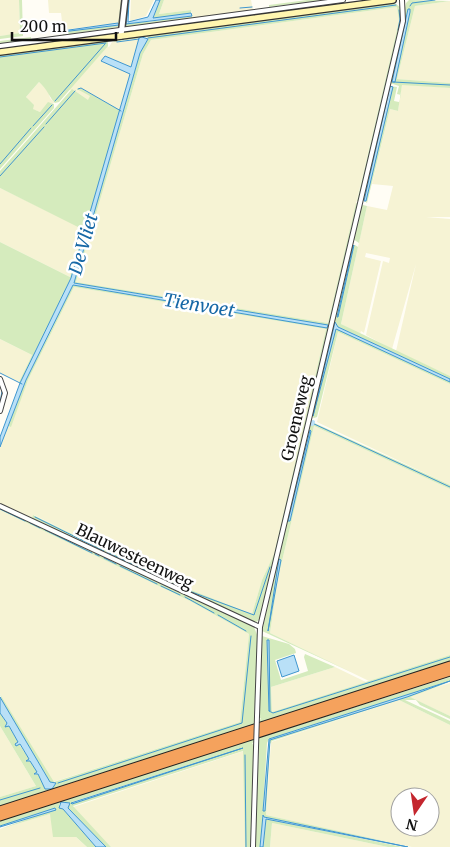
<svg xmlns="http://www.w3.org/2000/svg" width="450" height="847" font-family="Merriweather,serif">
	<rect width="100%" height="100%" fill="#fffdf5"/>
	<!-- farmland -->
	<path fill="#f6f3d4" fill-rule="evenodd" d="M0,0H19L20,34L0,36Z
		M48,0H121L119,23L63,30L61,13H49Z
		M131,0H154L146,16L130,21Z
		M164,0H251L253,10L192,18L191,10L159,14Z
		M450,1V83L397,79L415,6Z
		M397,7L399,21L328,323L76,282L143,54L151,40Z
		M139,39L131,67L105,56L101,61L130,73L120,110L101,99L96,107L67,88L104,45L109,47L112,42Z
		M39,82L48,90L50,98L55,103H48L40,112L32,109L26,97Z
		M402,84L450,88V217H426L450,219V376L396,351L416,264L392,349L366,335L383,261L389,263L390,258L366,253L365,257L381,261L364,333L361,331L360,334L341,324L367,206L387,210L393,186L372,184L390,109L398,111Z
		M0,188L84,229L70,277L0,242Z
		M74,287L326,329L274,554L262,580L252,614L176,584L34,515L32,520L0,504V447L8,426L10,427L28,380Z
		M338,332L450,384V485L317,422Z
		M0,339L32,355L19,382L0,373Z
		M314,426L450,489V655L369,681L270,633L278,578Z
		M0,510L190,601L249,634L240,722L53,782L0,694Z
		M335,667L366,682L272,712L271,687Z
		M450,683V716L409,697L412,695Z
		M399,700L450,725V847H412L266,815L271,742ZM400,797H430V827H400Z
		M0,726L36,786L0,797Z
		M244,751L245,847H111L73,807Z
		M50,814L87,847H0V829Z
		M272,823L388,847H270Z"/>
	<!-- green -->
	<path fill="#d5ebbd" fill-rule="evenodd" d="M19,0H22L23,36L0,39V36L20,33Z
		M121,0H124L118,27L63,35L62,32L118,25Z
		M127,0H129L126,22H148L192,16V18L126,27L125,25Z
		M160,0H164L159,14L191,10V13L153,19Z
		M307,0H324L269,7V5Z
		M409,0L450,1L415,6L397,79L450,83V88L402,85L398,111L390,109L367,203L362,199L389,86L397,87L394,101L399,102L401,95L397,94L399,86L390,83L406,3ZM392,87L366,201H364Z
		M393,2L400,7L401,22L359,201H357L399,21L397,7L151,40L143,54L76,282L328,323L356,203L358,204L260,619L255,623L32,519L33,515L176,584L252,614L262,580L274,554L326,329L74,287L28,380L11,427L8,426L26,380L73,285L327,327V325L74,283L140,53L148,37L113,42L116,39Z
		M31,37V40L0,44V41Z
		M108,41V46L59,102L55,103C49,97 48,90 39,82L26,97L34,105L33,109L40,112L48,102L54,104V108L0,169V54Z
		M80,88L120,110L71,278L20,383L19,382L32,355L0,339V242L70,277L84,230L0,188V171L72,89L88,100L90,96L77,89Z
		M363,205L367,206L359,243L353,239L360,207Z
		M355,245L358,247L341,324L450,376V379L338,327L336,323L335,332L337,329L450,382V384L338,332L317,417L314,418L311,416L351,246Z
		M310,421L450,485V489L314,426L278,578L270,633L351,672L262,631ZM310,431H311L290,521H288Z
		M0,507L254,627L258,637L254,722L261,719L258,715L262,636L289,644L295,649L296,653L275,660L281,680L308,671L304,657L305,654L335,667L271,687L272,712L450,655V661L52,789L56,783L50,782L2,701L0,694L54,782L240,722L249,634L190,601L0,510Z
		M450,677V681L269,739L267,743L263,811L270,740L450,682L410,697L450,716V719L420,705L416,700H405L450,721V725L399,700L272,741L270,744L266,815L412,847L264,817L263,815L260,847H255L259,741L252,743L255,748L252,847H245L243,751L73,806L111,847H106L67,808L70,803L59,804V807L63,809L96,847H87L76,837H53L50,814L0,829L55,809L0,826V820ZM242,748L72,804V802Z
		M0,713L7,724L5,727L8,725L18,742L16,746L19,744L29,759L26,761H30L37,772L34,775L38,774L45,789H51L0,806V797L36,786L0,726Z
		M266,819L403,847H388L272,823L270,847H263Z"/>
	<!-- water -->
	<path fill="#b9e0f7" stroke="#3f96cf" d="M129,0L128,22L148,17L156,0H160L153,18L191,13L192,16L126,24Z
		M408,9H410V12L395,82H392Z
		M118,23L119,25L62,32V31Z
		M142,37L148,39L140,53L74,283L328,325L327,328L73,285L26,380L0,447V437L20,383L71,278L130,74L101,61L105,56L131,67L139,38Z
		M390,86L393,87L392,91L366,201H364Z
		M354,245L338,317H337L353,246Z
		M335,322L338,327L450,379V382L336,329L313,416Z
		M310,430L311,431L290,521H288Z
		M279,559L281,560L268,631Z
		M267,640H269L270,711H269Z
		M294,655L299,671L282,677L277,661Z
		M450,681L407,697L270,740L265,811H263L269,739Z
		M0,697L50,782L56,783L52,789H45L38,774H34L37,772L30,761H26L29,759L20,744L16,746L15,744L18,742L9,726L5,727L7,723L0,713Z
		M243,748L72,804L71,803Z
		M61,802L70,803L68,808L106,847H96L63,809L59,808Z
		M55,808L56,810L0,827V826Z
		M263,815L264,817L408,847L266,819L263,847H260Z"/>
	<g fill="none" stroke-linecap="round" stroke-linejoin="round">
		<!-- stream -->
		<path stroke="#3f96cf" stroke-width="1" d="M410,6L412,3L435,0
			M240,8L252,7
			M398,30L400,19L399,10
			M148,38L396,5
			M117,42L139,39
			M0,57L106,43
			M393,82L450,85
			M78,89L81,88L121,111
			M55,101L105,44
			M46,124L75,91
			M33,126L52,105
			M0,164L31,128
			M0,176L44,127
			M0,373L22,384
			M0,403L2,391
			M312,423L450,487
			M0,509L25,521
			M35,517L104,551
			M30,523L40,528
			M45,530L92,553
			M107,552L182,588
			M95,554L99,556
			M104,558L116,564
			M120,566L157,584
			M161,586L180,595
			M189,591L254,615L270,567
			M185,597L214,613
			M218,615L246,631
			M269,711L273,713L450,657
			M245,755L246,847
			M58,783L242,723L251,636
			M0,800L40,788"/>
		<!-- canal -->
		<path stroke="#b9e0f7" stroke-width="4" d="M312,424L313,422"/>
		<defs>
			<path id="minor" d="M0,46L343,0
				M0,379L5,393L0,411
				M0,506L260,627
				M257,716L260,627L403,21L402,0
				M253,847L256,748"/>
			<path id="tertiary" d="M121,36L125,0"/>
			<path id="secondary" d="M0,52L393,0"/>
			<path id="motorway" d="M0,810L450,665
				M0,817L450,672"/>
		</defs>
		<!-- minor casing -->
		<use href="#minor" stroke="#444" stroke-width="6"/>
		<!-- tertiary casing -->
		<use href="#tertiary" stroke="#444" stroke-width="8"/>
		<!-- secondary casing -->
		<use href="#secondary" stroke="#333" stroke-width="8"/>
		<!-- motorway casing -->
		<use href="#motorway" stroke="#222" stroke-width="9"/>
		<!-- minor -->
		<use href="#minor" stroke="#fff" stroke-width="4"/>
		<!-- tertiary -->
		<use href="#tertiary" stroke="#fff" stroke-width="5"/>
		<!-- secondary -->
		<use href="#secondary" stroke="#fff6b0" stroke-width="5.5"/>
		<!-- motorway -->
		<use href="#motorway" stroke="#f5a25d" stroke-width="7"/>
		<defs>
			<path id="minor-bridge" d="M256,748L257,716"/>
		</defs>
		<!-- minor-bridge casing -->
		<use href="#minor-bridge" stroke="#444" stroke-width="6" stroke-linecap="butt"/>
		<!-- minor-bridge -->
		<use href="#minor-bridge" stroke="#fff" stroke-width="4"/>
	</g>
	<g text-anchor="middle" dominant-baseline="central" stroke-width="5" stroke-linejoin="round" paint-order="stroke">
		<!-- street labels -->
		<g font-size="16" fill="#111" stroke="#fff">
			<text transform="translate(296 418) rotate(-77)">Groeneweg</text>
			<text transform="translate(135 556) rotate(26)">Blauwesteenweg</text>
		</g>
		<!-- water labels -->
		<g font-size="18" font-style="italic" fill="#1768a6" stroke="#fff">
			<text transform="translate(83 244) rotate(-74)">De Vliet</text>
			<text transform="translate(199 305) rotate(9)">Tienvoet</text>
		</g>
	</g>
	<!-- north arrow -->
	<g transform="translate(415 812) rotate(193)"><circle r="24" fill="#ffffff" stroke="#a0a0a0"/>
	<path d="M0-4L9 19L0 12L-9 19Z" fill="#c4262e"/>
	<text y="-8" font-size="14" font-weight="bold" text-anchor="middle" fill="#111111">N</text>
	</g>
	<!-- scale -->
	<path d="M12 32v8h104v-8" fill="none" stroke="#111111" stroke-width="2.5"/>
	<text x="20" y="32" font-size="15" fill="#111111" stroke="#ffffff" stroke-width="4" paint-order="stroke">200 m</text>
</svg>
